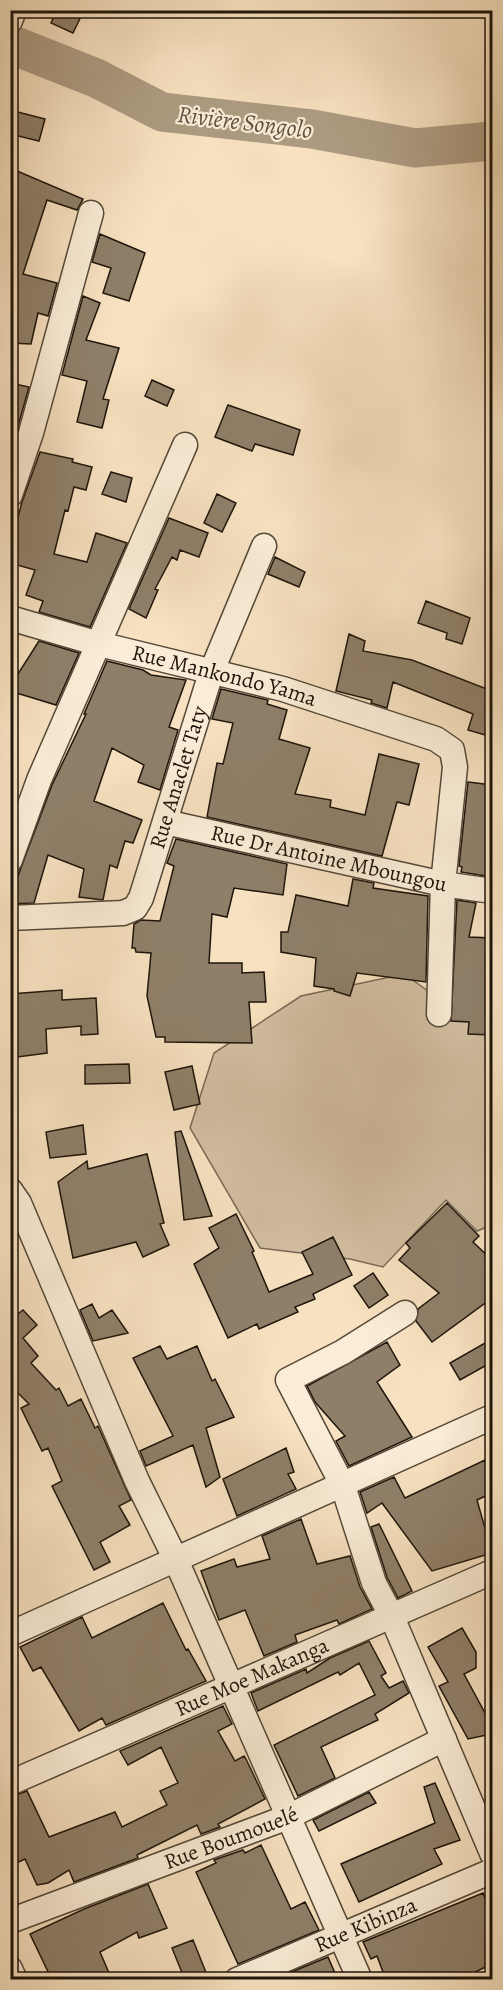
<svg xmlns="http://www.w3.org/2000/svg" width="503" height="1990" font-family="Alegreya,serif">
	<rect width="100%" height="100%" fill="#f7e1c0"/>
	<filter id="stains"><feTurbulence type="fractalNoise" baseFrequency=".00333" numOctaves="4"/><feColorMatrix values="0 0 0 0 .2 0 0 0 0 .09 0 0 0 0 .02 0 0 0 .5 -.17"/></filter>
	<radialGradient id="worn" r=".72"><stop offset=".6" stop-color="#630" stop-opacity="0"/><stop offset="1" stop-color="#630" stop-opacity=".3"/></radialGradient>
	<!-- green -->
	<path fill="#d2bea1" stroke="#786a56" stroke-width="1.5" d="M404,974L492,1036V1225L477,1231L446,1200L383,1267L350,1259L260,1248L190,1128L214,1053L301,996Z"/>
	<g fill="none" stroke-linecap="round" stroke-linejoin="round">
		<!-- river -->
		<path stroke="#ad9c82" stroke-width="39" d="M10,44L96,78L162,112L312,129L415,148L492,141"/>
	</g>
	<!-- building -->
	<path fill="#8f7f69" stroke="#1e150b" stroke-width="1.5" d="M57,10H84L73,33L51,23Z
		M10,110L45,119L39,141L10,134Z
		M10,168L83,199L77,210L47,200L23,274L57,283L48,316L38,313L31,344L10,343Z
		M100,234L145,253L129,301L103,293L111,268L92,262Z
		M83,296L100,303L86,340L119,348L103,399L109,400L102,428L77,422L87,381L62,375Z
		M152,380L174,390L167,406L145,396Z
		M10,383L29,387L15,437L10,436Z
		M228,405L300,430L293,455L255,444L252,451L215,437Z
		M40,452L73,459L72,462L92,467L86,490L74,487L68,511L65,510L54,554L87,562L96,533L127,543L90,627L39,612L43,601L26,595L35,570L10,563V548L22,502Z
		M111,472L132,478L126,502L102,494Z
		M217,494L236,503L222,532L204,523Z
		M169,518L208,533L199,557L180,550L177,560L172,557L155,589L158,590L146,618L129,609Z
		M275,557L305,572L299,587L268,574Z
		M426,601L470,618L462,644L446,639L447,633L418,623Z
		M349,634L365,641L363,651L412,660L492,691V737L468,730L473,714L393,682L387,708L371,703L372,700L336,691Z
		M39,641L79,653L56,705L10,691L16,677Z
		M107,661L143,670L151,675L186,680L169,727L178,730L160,790L138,782L144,765L112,748L94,801L142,820L133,843L125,841L117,868L110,865L103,900L79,897L84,869L48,855L34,903L10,904L13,889L52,785L86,714H84Z
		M221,689L268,700L267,704L287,710L279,739L310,748L295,794L331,800L330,807L365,815L379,754L419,764L409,805L397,802L382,856L207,817L217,763L223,764L233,723L212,719Z
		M468,782L492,785V877L461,872L462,867L459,866Z
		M176,839L287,864L283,895L234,888L227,917L212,914L209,963H242V973L264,972L266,1002H249L252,1043L165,1042V1037H156L147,996L151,953L136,952L135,948H132L134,924L141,920L160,921L174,866L167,863Z
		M353,879L374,883L373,888L428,896L426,982L357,973L350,996L334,991V989L314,986L316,958L281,952V932H288L296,895L348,906Z
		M457,900L476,903L469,937L492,938V1035L468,1034L469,1022L451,1021Z
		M62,990V1000L96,998L98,1034L81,1035V1026L46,1029L47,1053L10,1058V994Z
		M129,1064L130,1083L85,1084V1065Z
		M192,1066L200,1104L174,1110L165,1072Z
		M83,1125L86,1154L50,1158L46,1132Z
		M181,1131L212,1216L184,1220L175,1132Z
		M147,1154L164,1223L160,1224L169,1245L143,1257L136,1242L73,1258L58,1182L87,1161L88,1169Z
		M447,1203L479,1236L473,1242L492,1260V1298L432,1342L416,1321L418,1309L439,1293L399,1260L410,1248L406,1243Z
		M236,1214L254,1251L252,1252L269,1292L313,1274L302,1252L333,1237L352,1275L313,1294L315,1299L295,1307L298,1312L259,1329L257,1324L228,1338L194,1264L219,1248L209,1228Z
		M373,1273L388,1295L369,1308L354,1286Z
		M92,1304L99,1318L112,1310L128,1333L93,1341L80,1310Z
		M23,1310L37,1325L23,1338L38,1356L31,1363L56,1390L59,1388L68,1406L81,1399L95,1428L98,1426L131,1500L119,1506L130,1525L100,1542L110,1562L94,1570L52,1486L62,1481L48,1448L42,1451L21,1408L29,1404L10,1385V1320Z
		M492,1339V1362L460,1380L450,1363Z
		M387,1342L400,1365L377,1382L412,1437L349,1466L336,1441L345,1436L315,1402L307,1386Z
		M160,1346L167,1359L197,1346L212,1381L215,1379L234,1417L206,1428L220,1477L206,1487L193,1445L146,1466L140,1451L173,1436L133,1358Z
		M286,1448L294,1472L288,1474L296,1489L237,1516L223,1479Z
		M485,1460L492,1474V1493L477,1500L492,1553L432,1571L382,1503L367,1513L360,1492L394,1477L405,1498Z
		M301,1519L317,1564L350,1556L360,1587L372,1609L339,1624L337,1620L295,1635L297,1642L264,1656L245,1610L219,1620L201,1571L234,1559L237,1567L270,1559L262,1536Z
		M379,1524L412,1591L398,1598L387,1577L371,1527Z
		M163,1603L186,1650L188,1649L206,1681L106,1725L102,1718L79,1731L41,1667L33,1671L20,1647L82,1617L92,1638Z
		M462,1628L476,1652V1668L464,1674L492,1726V1734L468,1739L439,1686L448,1682L428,1647Z
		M369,1641L386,1673L381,1676L389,1688L403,1681L409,1693L375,1714L378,1720L321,1747L335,1778L298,1796L274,1745L375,1695L359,1663L340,1675L338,1672L258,1711L251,1693L306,1669L307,1673L330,1658Z
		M223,1706L232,1724L218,1731L235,1761L244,1756L246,1759L265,1799L218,1824L220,1827L201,1834L197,1825L137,1855L138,1858L74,1882L69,1870L48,1883L37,1885L25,1859L10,1866V1797L27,1791L49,1837L115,1812L122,1827L167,1805L160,1791L178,1783L161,1747L128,1765L120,1751Z
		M435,1783L460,1840L434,1849L442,1864L359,1902L341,1864L435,1823L424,1787Z
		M369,1792L376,1803L319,1831L313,1820Z
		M261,1845L291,1909L305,1902L319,1930L238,1964L196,1872L216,1863L214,1860L243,1850L245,1853Z
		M148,1884L167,1928L139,1938L137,1932L100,1952L112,1980H52L30,1934L84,1909Z
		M483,1893L492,1916L486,1919L492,1936V1964L458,1980H386L377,1956L371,1959L363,1942Z
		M193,1940L209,1980H185L172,1948Z
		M328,1957L338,1980H292L289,1973Z"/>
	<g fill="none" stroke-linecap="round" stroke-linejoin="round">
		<defs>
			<g id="minor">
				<path d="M10,21L14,10"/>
				<path d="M10,495L31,433L91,213"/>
				<path id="s1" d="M10,618L99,644L283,689L436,739L452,750L455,767L443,884L439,1014"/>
				<path id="s2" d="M165,822L443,884L492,891"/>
				<path d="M10,860L39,780L185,445"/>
				<path id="s3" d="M10,918L123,913L135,908L141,898L211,673L264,546"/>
				<path d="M10,1190L19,1203L137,1481L176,1560L360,1980"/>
				<path d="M405,1313L343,1352L288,1380L343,1486L374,1583L392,1617L492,1853"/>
				<path d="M10,1634L492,1417"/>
				<path id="s4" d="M10,1783L492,1572"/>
				<path id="s5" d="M10,1921L288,1817L444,1739"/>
				<path d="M10,1969L15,1980"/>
				<path id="s6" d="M237,1980L492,1871"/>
			</g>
		</defs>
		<!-- minor casing -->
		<use href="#minor" stroke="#544838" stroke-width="27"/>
		<!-- minor -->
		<use href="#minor" stroke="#faecd6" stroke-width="24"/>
	</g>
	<g text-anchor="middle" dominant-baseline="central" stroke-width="4.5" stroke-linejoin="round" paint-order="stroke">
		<!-- street labels -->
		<g font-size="22" fill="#1e150b" stroke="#faecd6">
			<text stroke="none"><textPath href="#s1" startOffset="222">Rue Mankondo Yama</textPath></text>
			<text stroke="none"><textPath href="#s3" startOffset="264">Rue Anaclet Taty</textPath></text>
			<text stroke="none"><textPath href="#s2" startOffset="168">Rue Dr Antoine Mboungou</textPath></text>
			<text stroke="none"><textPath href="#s4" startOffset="264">Rue Moe Makanga</textPath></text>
			<text stroke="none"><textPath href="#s5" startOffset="236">Rue Boumouelé</textPath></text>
			<text stroke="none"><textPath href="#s6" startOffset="140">Rue Kibinza</textPath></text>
		</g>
		<!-- water labels -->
		<g font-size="24" font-style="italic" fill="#5e5241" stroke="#faecd6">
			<text transform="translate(245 122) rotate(7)">Rivière Songolo</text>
		</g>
	</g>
	<!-- margin -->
	<rect width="503" height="1990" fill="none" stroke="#f7e1c0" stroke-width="36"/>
	<rect x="12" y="12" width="479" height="1966" fill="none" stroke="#1e150b" stroke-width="3"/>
	<rect x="18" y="18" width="467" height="1954" fill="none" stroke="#1e150b" stroke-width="1.5"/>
	<rect width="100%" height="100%" filter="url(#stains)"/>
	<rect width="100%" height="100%" fill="url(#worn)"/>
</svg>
